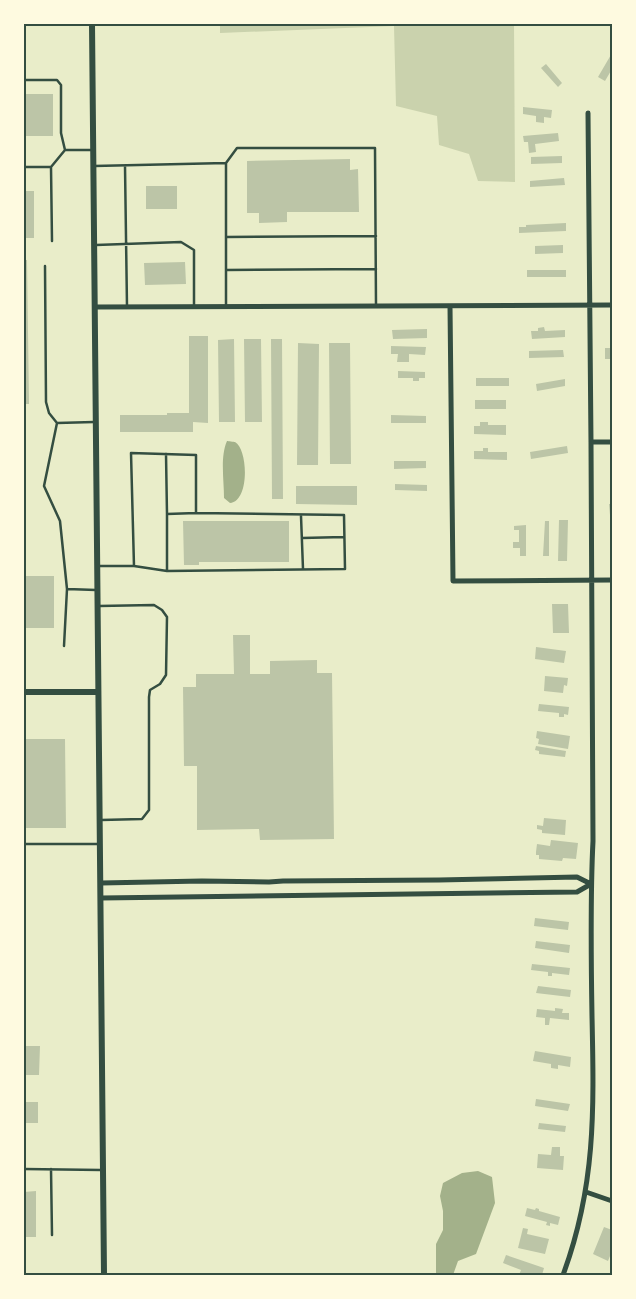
<svg xmlns="http://www.w3.org/2000/svg" width="636" height="1299" font-family="Figtree,sans-serif">
	<rect width="100%" height="100%" fill="#e9edc9"/>
	<!-- green -->
	<path fill="#cad2ad" d="M220,24H514L515,182L478,181L469,154L439,145L437,116L396,106L394,26L220,33Z"/>
	<!-- water -->
	<path fill="#a3b18a" d="M227,441C228,441 234,442 235,442C248,449 250,501 230,503L224,498C224,480 220,457 227,441Z
		M478,1171L492,1177L495,1203L476,1254L458,1261L453,1275H436V1244L443,1230V1211L440,1196L443,1183L462,1173Z"/>
	<!-- building -->
	<path fill="#bcc5a7" d="M612,53V69L605,81L598,77Z
		M546,64L562,83L558,87L541,68Z
		M24,94H53V136H24Z
		M523,107L552,110L551,118L544,117V123L536,122V116L523,114Z
		M558,133L559,141L535,144L536,152L529,153L528,142H524L523,136Z
		M562,156V163L531,164V157Z
		M350,159V170L358,169L359,212H287V222L259,223V213H247V161Z
		M564,178L565,185L530,187V181Z
		M146,186H177V209H146Z
		M24,191H34V238H24Z
		M566,223V231L519,233V227H526V225Z
		M563,245V253L535,254V246Z
		M24,260H27L29,404H24Z
		M185,262L186,284L145,285L144,263Z
		M527,270H566V277H527Z
		M544,327L545,331L565,330V337L532,339L531,331H538V328Z
		M427,329V338L393,339L392,330Z
		M610,334H612V359H605V348H610Z
		M189,336H208V423L193,422V432H120V415H167V413H189Z
		M234,339L235,422H219L218,340Z
		M244,339H261L262,422H245Z
		M271,339H282L283,499H272Z
		M298,343L319,344L318,465H297Z
		M329,343H350L351,464H330Z
		M391,346L426,347L425,355L409,354V362H397L398,354H391Z
		M563,350L564,357L529,358V351Z
		M398,371L425,372V378H419V381H413V378H398Z
		M476,378H509V386H476Z
		M565,379V386L537,391L536,384Z
		M475,400H506V409H475Z
		M391,415L426,416V423H391Z
		M480,422H488V425H506V435L474,434V426H480Z
		M567,446L568,453L531,459L530,452Z
		M483,448H488V452H507V460L474,459V451H483Z
		M394,461H426V468L394,469Z
		M395,484L427,485V491L395,490Z
		M296,486H357V505L296,504Z
		M609,504H612V514L610,515Z
		M559,520H568L567,561H558Z
		M183,521H289V562H199V565H184Z
		M545,521H549V556H543Z
		M526,525V556H520V548H513V542H519V530H514V526Z
		M24,576H54V628H24Z
		M552,604H568L569,633H553Z
		M233,635H250V674H270V661L317,660V673H332L334,839L260,840L259,829L197,830V766H184L183,687H196V674H234Z
		M536,647L566,651L564,663L535,659Z
		M545,676L568,678L567,686L564,685L563,693L544,691Z
		M539,704L569,707L568,715L564,714V717H559V713L538,711Z
		M537,731L570,736L568,749L538,744L539,739L536,738Z
		M24,739H65L66,828H24Z
		M536,746L566,751L565,757L539,754V751L535,750Z
		M544,818L566,820L565,835L542,833V830L537,829V825L543,826Z
		M551,840L578,843L576,859L563,858L562,861L539,859V855H536V852L537,844L550,846Z
		M535,918L569,922L568,930L534,926Z
		M536,941L570,945L569,953L535,948Z
		M532,964L570,968L569,975L552,973V976H548V972L531,970Z
		M538,986L571,990L570,997L536,993Z
		M555,1008L563,1009L562,1013H569V1020L550,1018L549,1025H545V1018L536,1017L537,1009L555,1011Z
		M24,1046H40L39,1075H24Z
		M535,1051L571,1057L570,1067L558,1065V1069L551,1068V1064L533,1061Z
		M536,1099L570,1104L568,1111L535,1106Z
		M24,1102H38V1123H24Z
		M539,1123L566,1126L565,1132L538,1129Z
		M552,1147H560V1156H564L563,1170L537,1168L538,1154L551,1155Z
		M36,1191V1237H24V1192Z
		M527,1208L535,1210L536,1208L539,1209V1211L560,1217L558,1225L550,1223V1226L546,1225L547,1222L525,1216Z
		M604,1227L612,1230V1251L608,1261L593,1254Z
		M523,1228L528,1229L527,1234L549,1239L545,1254L518,1248Z
		M506,1255L544,1268L542,1275L528,1273V1275H519L521,1270L503,1263Z"/>
	<g fill="none" stroke-linecap="round" stroke-linejoin="round">
		<!-- service -->
		<path stroke="#344e41" stroke-width="2.5" d="M24,80H57L61,85V133L65,150
			M226,163L237,148H375L376,306
			M94,166L226,163V306
			M125,166L127,307
			M24,167H51L52,241
			M51,167L65,150H91
			M226,237L376,236
			M96,245L181,242L194,250V306
			M45,266L46,402L49,413L57,423
			M226,270L376,269
			M301,516L303,569
			M302,538L344,537
			M98,566H134L131,453L196,455V513L167,514L166,454
			M134,566L167,571V514
			M167,571L345,569L344,515L196,513
			M67,589L60,521L44,486L57,423L94,422
			M99,606L154,605L162,610L167,617L166,675L160,684L150,690L149,697V810L142,819L101,820
			M64,646L67,589L96,590
			M24,844H98
			M24,1169L101,1170
			M51,1169L52,1235"/>
		<!-- minor -->
		<path stroke="#344e41" stroke-width="5" d="M450,306L453,581L612,580
			M95,307L612,305
			M591,442H612
			M101,883L202,881L269,882L283,881L439,880L577,877L591,884
			M101,898L577,892L591,884
			M586,1192L612,1201
			M563,1275C596,1186 594,1109 592,1016C591,958 590,900 593,841L591,442L588,113"/>
		<!-- tertiary -->
		<path stroke="#344e41" stroke-width="6" d="M92,24L104,1275
			M24,692H98"/>
	</g>
	<!-- border -->
	<rect width="636" height="1299" fill="none" stroke="#fefae0" stroke-width="50"/>
	<rect x="25" y="25" width="586" height="1249" fill="none" stroke="#344e41" stroke-width="2"/>
</svg>
